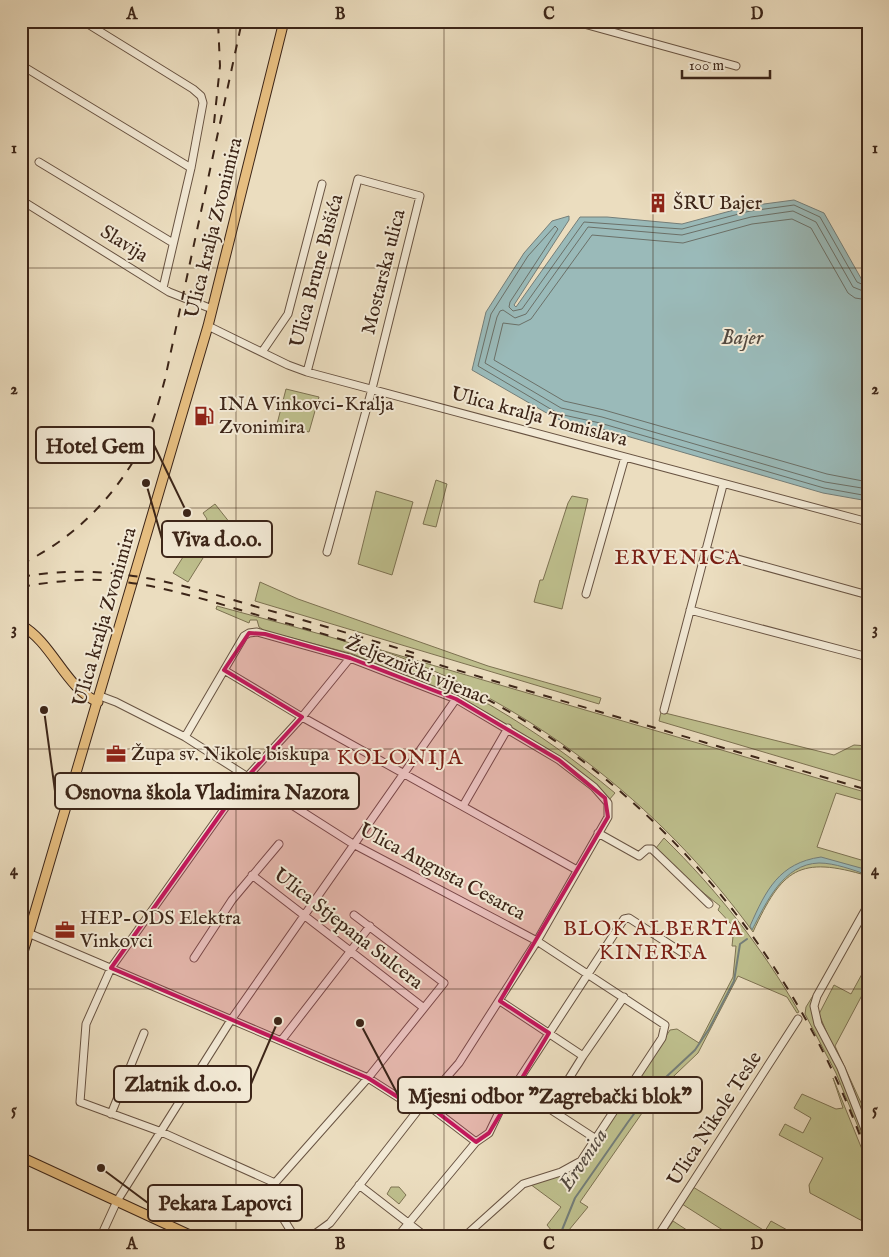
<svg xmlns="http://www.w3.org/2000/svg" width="889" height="1257" font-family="'IM FELL English',serif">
	<rect width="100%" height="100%" fill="#ebddbf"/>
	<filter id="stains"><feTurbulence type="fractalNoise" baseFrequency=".004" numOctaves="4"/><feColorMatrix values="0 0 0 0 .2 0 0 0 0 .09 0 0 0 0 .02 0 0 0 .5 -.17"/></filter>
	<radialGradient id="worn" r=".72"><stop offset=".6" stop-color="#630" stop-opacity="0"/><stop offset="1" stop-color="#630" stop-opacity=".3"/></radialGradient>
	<!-- green -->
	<path fill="#bebf8d" stroke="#7d7252" d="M286,389L319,397L309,432L277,424Z
		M436,480L447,484L436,527L423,524Z
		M376,491L413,502L392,575L358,564Z
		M572,496L588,499L562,609L534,602L540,580H543L568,503Z
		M215,504L234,528L222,537L217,531L202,554L191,547L207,519L203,513Z
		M188,549L203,558L188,582L173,573Z
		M260,582L298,599L488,666L601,698L599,704L255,601Z
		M217,606C264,619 313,631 360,646C454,677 539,730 615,793L609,800L552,752L487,713L457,698L353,654L265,631L259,627L257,620H250L249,623L216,609Z
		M374,648L868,793V802L836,793L817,847L868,862V876C799,855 782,869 753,932C661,805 524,697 374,648Z
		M661,712L834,755L854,745L868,746V783L659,721Z
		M664,838C717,890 762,947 799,1012L797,1013L787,997L738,976L698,1053L656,1093L580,1202L588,1207L564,1236H556L547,1225L561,1207L530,1184L573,1169L584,1162L670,1030L677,1029L699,1043L733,977L736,946H732L734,927L718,910L720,906L681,875L656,848Z
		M868,963V984L835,1046L868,1118V1132L819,1014L834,985L851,994Z
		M814,994L812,1009L868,1141V1151L836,1073L805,1014L806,1007Z
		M833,1078L868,1164V1224L810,1193L809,1185L823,1158L779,1135L785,1124L803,1133L811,1118L794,1108L802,1094L836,1109L843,1108Z
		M391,1187H399L406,1195L399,1204L387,1194Z
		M693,1187L765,1231L771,1221L798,1236H732L682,1204Z
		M673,1221L696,1236H663Z"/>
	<!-- water -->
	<path fill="#9abab9" stroke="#747e79" d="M794,200L824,213L862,280L868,282V501L823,493L599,428L557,419L472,370L486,312L524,253L552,221L569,216V220L514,305L516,307L580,217H607L682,224L749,206Z
		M821,857L868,870V875C853,870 835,863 819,863C783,864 766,903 752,930L750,926C766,890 779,863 821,857Z"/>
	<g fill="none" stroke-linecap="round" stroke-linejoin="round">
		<!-- shore -->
		<path stroke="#6b7068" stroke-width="1" d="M868,287L857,282L820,217L794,205L750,211L682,229L584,222L522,309L513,311L509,307L510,302L558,229L555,226L528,256L491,314L478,366L559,414L600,423L824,488L868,496
			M868,293L853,287L816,222L793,211L751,217L682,235L588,227L526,314L515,318L503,310L500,311L497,317L485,363L561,408L602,417L825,482L868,489
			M868,300L855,298L848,293L811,228L792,219L752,224L683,243L592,235L531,319L519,325L503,323L494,360L564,401L604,410L827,474L868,482"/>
		<!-- stream -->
		<path stroke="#747e79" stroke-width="2" d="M562,1230L575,1198L628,1122L650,1092L695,1050L709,1029L734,981L740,944L747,939"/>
		<defs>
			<path id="minor" d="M83,21L193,89L201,96L203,103L191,168L163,288
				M573,21L736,66
				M21,65L191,168
				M39,162L173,243
				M21,200L169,292L212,309
				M208,326L288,365L307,372L868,522
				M262,352L288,314L322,184
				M307,372L358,179L420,196L372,389L327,552
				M705,550L868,595
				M586,594L625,457
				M690,610L868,657
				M224,670L302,717L577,870
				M100,696L116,702L185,737L353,844L537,941L665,1025L662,1038L581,1161L561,1172L523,1184L465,1236
				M664,710L723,485
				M185,737L244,636L249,633L257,632L350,658L456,699L559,760L594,787L608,803V817L537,941L459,1063L418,1110L330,1223L312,1236
				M463,806L508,728
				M598,833L639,856L647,849H652L709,904
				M252,875L424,1008
				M868,905L817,996L814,1006L818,1024L841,1068L868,1137
				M21,930L368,1078L418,1110
				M194,958L232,900L279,844
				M500,1001L583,1056
				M281,1041L370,926
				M516,1087L596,1139
				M425,1103L476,1142
				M550,1109L583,1056L624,997
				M111,1114L144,1033
				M275,1183L159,1131L80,1102L86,1024L111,968L247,777L302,717L350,658
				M359,1185L425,1236
				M101,1236L117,1201L231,1020L456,699
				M294,1236C282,1216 273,1207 275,1183L368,1078L444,983L354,915
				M398,1236L476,1142L489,1133L501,1108L516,1087V1084L624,919L629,918L686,955
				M658,1236L798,1019"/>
			<path id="major" d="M21,625C53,643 65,688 98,702
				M21,959L208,326L284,21
				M21,1157L192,1236"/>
		</defs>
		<!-- minor casing -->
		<use href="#minor" stroke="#685342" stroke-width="9"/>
		<!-- major casing -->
		<use href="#major" stroke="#3c2518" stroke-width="11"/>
		<!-- minor -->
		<use href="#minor" stroke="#f2e9d5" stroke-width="7"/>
		<!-- major -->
		<use href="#major" stroke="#e6be80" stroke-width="9"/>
		<!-- rail -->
		<path stroke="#3c2518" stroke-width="2" stroke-dasharray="9 9" stroke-linecap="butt" d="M214,123L220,66L218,21
			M21,564C70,541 110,502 137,455C151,432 158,405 165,379L242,21
			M21,577C110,561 180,584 264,609C314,623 364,638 414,653
			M21,587C55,581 91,577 125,582C172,588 219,604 264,617C326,634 387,652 446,679C643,768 799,956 868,1158
			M405,655L868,790"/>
	</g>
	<!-- marked area -->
	<path fill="#c2185b" fill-opacity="0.2" stroke="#c2185b" stroke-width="4" stroke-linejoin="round" d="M249,633L265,634L350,658L456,699L559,760L605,798L608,817L500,1001L549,1033L489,1133L476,1142L425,1103L418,1110L368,1078L111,968L247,777L302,717L224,670Z"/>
	<!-- grid -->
	<path fill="none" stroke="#3c2518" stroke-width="1" stroke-opacity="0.55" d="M236,21V1236M444,21V1236M653,21V1236M21,268H868M21,508H868M21,749H868M21,989H868"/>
	<!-- icons -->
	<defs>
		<symbol id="building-bare" viewBox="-9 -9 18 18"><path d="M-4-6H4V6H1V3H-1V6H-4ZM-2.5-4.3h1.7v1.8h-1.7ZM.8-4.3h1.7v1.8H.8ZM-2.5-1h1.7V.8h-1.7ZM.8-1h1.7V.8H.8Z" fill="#8f2418" stroke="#f2e9d5" stroke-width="2.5" paint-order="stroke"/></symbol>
		<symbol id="fuel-bare" viewBox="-9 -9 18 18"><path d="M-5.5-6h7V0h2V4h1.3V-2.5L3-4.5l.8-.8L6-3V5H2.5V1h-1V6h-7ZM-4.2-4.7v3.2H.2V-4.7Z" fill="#8f2418" stroke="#f2e9d5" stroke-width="2.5" paint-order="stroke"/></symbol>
		<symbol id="office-bare" viewBox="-9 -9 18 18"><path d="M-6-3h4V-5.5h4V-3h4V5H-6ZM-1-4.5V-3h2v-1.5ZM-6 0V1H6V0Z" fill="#8f2418" stroke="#f2e9d5" stroke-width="2.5" paint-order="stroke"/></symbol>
	</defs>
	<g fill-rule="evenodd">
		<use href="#building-bare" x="644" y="189" width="28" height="28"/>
		<use href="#fuel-bare" x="190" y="402" width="28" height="28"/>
		<use href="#office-bare" x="102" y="740" width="28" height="28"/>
		<use href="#office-bare" x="51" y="916" width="28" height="28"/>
	</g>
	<g text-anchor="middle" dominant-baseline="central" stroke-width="4" stroke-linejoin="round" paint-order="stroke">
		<!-- poi labels -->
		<g font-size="20" fill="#3c2518" stroke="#f2e9d5" text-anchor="start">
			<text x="673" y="203">ŠRU Bajer</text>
			<text x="219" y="404">INA Vinkovci-Kralja<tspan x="219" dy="23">Zvonimira</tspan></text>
			<text x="131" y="754">Župa sv. Nikole biskupa</text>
			<text x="80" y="918">HEP-ODS Elektra<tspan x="80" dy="23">Vinkovci</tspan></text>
		</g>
		<!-- street labels -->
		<g font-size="20" fill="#3c2518" stroke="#f2e9d5">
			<text transform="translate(214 228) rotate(-76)">Ulica kralja Zvonimira</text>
			<text transform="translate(124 244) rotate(32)">Slavija</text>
			<text transform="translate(317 271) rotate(-75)">Ulica Brune Bušića</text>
			<text transform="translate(384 272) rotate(-76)">Mostarska ulica</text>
			<text transform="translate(539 417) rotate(15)">Ulica kralja Tomislava</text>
			<text transform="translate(105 617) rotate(-74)">Ulica kralja Zvonimira</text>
			<text transform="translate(417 671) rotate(22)">Željeznički vijenac</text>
			<text transform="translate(442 872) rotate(28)">Ulica Augusta Cesarca</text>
			<text transform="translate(348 929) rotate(38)">Ulica Stjepana Sulcera</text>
			<text transform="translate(715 1119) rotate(-57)">Ulica Nikole Tesle</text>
		</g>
		<!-- water labels -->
		<g font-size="21" font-style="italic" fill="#544a40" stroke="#f2e9d5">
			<text x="742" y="338">Bajer</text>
			<text transform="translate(584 1160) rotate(-56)">Ervenica</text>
		</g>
		<!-- neighbourhood labels -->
		<g font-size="21" letter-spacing="1" fill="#7a1f14" stroke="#f2e9d5">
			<text x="653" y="929">BLOK ALBERTA<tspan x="653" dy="24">KINERTA</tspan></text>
		</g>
		<!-- quarter labels -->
		<g font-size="22" letter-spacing="1" fill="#7a1f14" stroke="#f2e9d5">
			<text x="678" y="558">ERVENICA</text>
			<text x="400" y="758">KOLONIJA</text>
		</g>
	</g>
	<!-- callouts -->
	<path fill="none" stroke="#3c2518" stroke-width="2" d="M187 513L154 445M146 483L162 539M44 710L55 791M278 1021L251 1084M360 1023L398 1095M101 1168L148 1203"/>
	<g fill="#3c2518" stroke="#f2e9d5" stroke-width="2">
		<circle cx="187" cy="513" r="5"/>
		<circle cx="146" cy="483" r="5"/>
		<circle cx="44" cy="710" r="5"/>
		<circle cx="278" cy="1021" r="5"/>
		<circle cx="360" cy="1023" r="5"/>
		<circle cx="101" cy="1168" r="5"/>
	</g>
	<g fill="#f2e9d5" stroke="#3c2518" stroke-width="2">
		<rect x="36" y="427" width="118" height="36" rx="5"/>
		<rect x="162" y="521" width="110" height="36" rx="5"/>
		<rect x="55" y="773" width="304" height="36" rx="5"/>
		<rect x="114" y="1066" width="137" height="36" rx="5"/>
		<rect x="398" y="1077" width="304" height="36" rx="5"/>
		<rect x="148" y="1185" width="154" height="36" rx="5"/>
	</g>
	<g font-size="21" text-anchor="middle" font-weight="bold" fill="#3c2518">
		<text x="95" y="453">Hotel Gem</text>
		<text x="217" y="546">Viva d.o.o.</text>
		<text x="207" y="799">Osnovna škola Vladimira Nazora</text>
		<text x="183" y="1091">Zlatnik d.o.o.</text>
		<text x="550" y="1103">Mjesni odbor "Zagrebački blok"</text>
		<text x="225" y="1210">Pekara Lapovci</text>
	</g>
	<!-- margin -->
	<rect width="889" height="1257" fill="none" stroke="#ebddbf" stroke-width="55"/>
	<!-- scale -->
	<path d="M682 70v8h88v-8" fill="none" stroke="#3c2518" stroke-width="2.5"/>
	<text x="689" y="70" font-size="15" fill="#3c2518" stroke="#f2e9d5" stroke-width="4" paint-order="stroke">100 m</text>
	<rect x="28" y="28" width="834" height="1202" fill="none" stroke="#3c2518" stroke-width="2"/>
	<g font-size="16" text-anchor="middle" font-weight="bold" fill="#3c2518">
		<text x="132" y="19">A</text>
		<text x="340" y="19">B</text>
		<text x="549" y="19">C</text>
		<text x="757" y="19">D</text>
		<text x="14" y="153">1</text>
		<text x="875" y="153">1</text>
		<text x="14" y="394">2</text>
		<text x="875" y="394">2</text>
		<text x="14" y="634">3</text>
		<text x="875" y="634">3</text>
		<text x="14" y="875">4</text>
		<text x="875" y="875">4</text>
		<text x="14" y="1115">5</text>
		<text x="875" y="1115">5</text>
		<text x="132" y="1249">A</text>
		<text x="340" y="1249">B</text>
		<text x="549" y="1249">C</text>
		<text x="757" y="1249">D</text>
	</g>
	<rect width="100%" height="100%" filter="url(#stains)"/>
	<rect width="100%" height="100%" fill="url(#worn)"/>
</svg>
